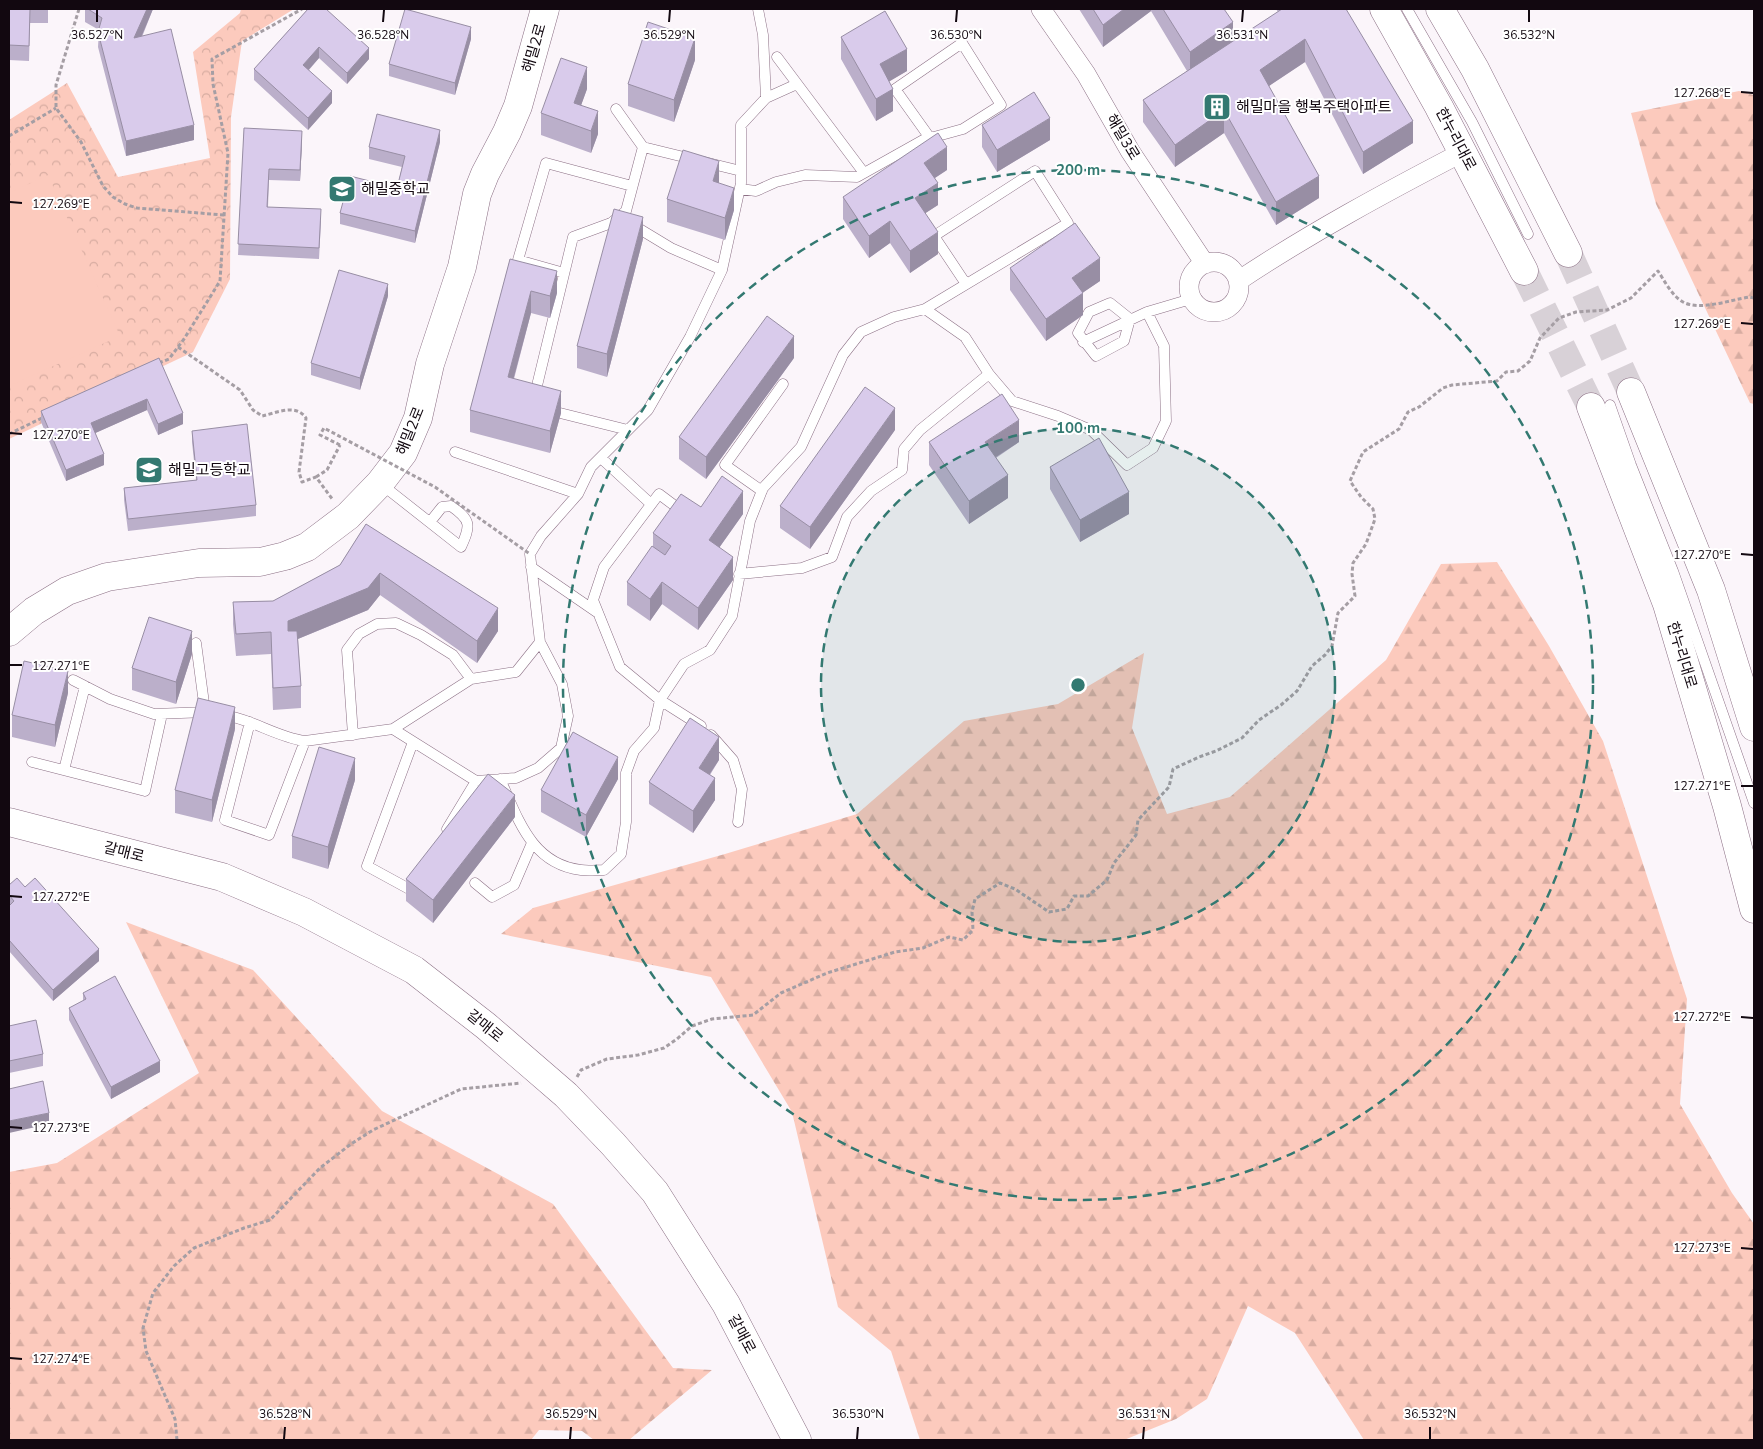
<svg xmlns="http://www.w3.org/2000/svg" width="1763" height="1449" font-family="'Nunito Sans','Noto Sans KR',sans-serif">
	<defs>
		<pattern id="forest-firs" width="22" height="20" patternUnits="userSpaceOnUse" patternTransform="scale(1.25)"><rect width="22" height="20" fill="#fccabd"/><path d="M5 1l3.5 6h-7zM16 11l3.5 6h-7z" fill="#d7aca1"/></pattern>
		<pattern id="park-crowns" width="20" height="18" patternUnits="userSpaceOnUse" patternTransform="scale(1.25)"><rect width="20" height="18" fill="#fccabd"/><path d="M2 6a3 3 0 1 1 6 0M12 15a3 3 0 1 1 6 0" fill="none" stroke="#d7aca1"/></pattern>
	</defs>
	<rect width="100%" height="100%" fill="#fbf5fa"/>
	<!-- forest -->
	<path fill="url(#forest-firs)" d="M1739,91L1754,95V404L1750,403L1656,204L1631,113Z
		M1497,562L1549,646L1603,741L1687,999L1680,1104L1732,1193L1754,1224V1440H1364L1295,1333L1248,1306L1207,1399L1176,1419L1124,1440H920L891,1351L838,1307L792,1112L711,977L501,934L533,908L725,854L857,814L964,721L1058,704L1144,653L1132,728L1167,814L1230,797L1386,660L1441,564Z
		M126,922L253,970L382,1111L553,1204L673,1368L712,1370L629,1440H594L582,1431L539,1430L531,1440H9V1172L57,1163L199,1073Z"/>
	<!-- park -->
	<path fill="url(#park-crowns)" d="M241,9H294L242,41L231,117L230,279L193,352L9,439V120L67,83L118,177L210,158L193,52L240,13Z"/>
	<!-- garden -->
	<path fill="#fccabd" d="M48,175L120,336L9,386V193Z"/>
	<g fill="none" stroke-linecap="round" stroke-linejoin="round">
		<!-- secondary-tunnel -->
		<path stroke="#d8d1d7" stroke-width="28" stroke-dasharray="28 14" stroke-linecap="butt" d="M1568,253L1631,392
			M1524,271L1591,407"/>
		<defs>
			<path id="lane" d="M758,9L763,35L766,98
				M1407,9L1472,122L1528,234
				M777,57L864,173
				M616,109L643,147L741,171
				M740,189L756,191L776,182L805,175L857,177L923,140L963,129L1001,105L962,43L895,89L930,138
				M633,225L671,248L722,270
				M564,273L518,260L546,163L632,186
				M1110,303L1130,319L1124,341L1096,356L1078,333L1089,312Z
				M925,309L965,337L989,374L1012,401L1058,416L1091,430L1127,465L1153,448L1166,421L1164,346L1147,312
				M1083,342L1147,312L1191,299
				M534,398L573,237L611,223L626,211L643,147
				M1610,405L1631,465L1673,571L1754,803
				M548,410L628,430
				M455,452L578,494
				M601,458L651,504
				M381,484L461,547C471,525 471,520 451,506L442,507L430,522
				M762,491L725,465L783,384
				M679,509L659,494L604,567L593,600L620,667L660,700L701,726
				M531,567L598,613
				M739,574L802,568L832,557L847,517L871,491L902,470L904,449L920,430L989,374
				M196,643L205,711
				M73,680L110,699L154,714L207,712
				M224,715C252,719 276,737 305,741L393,729L471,679L516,672L540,642
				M250,722L225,820L269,835L305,741
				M393,729L476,781L516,778L538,768L561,748L568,716L562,684L540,642L530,554L541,536L578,494L591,467L648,410L690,337L722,270L741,183V125L766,98L797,84
				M353,735L347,650L359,634L377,624L396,623L421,635L453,655L471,679
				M711,735L733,760L742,789L738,822
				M413,742L367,866L411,890L414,884
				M32,762L145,791L162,714
				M64,770L85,686
				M500,779C518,818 531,864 581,870C588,871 597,870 604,870L621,854L626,822V773L634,751L654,728L660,700L684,664L710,650L732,616L750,521L763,488L801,447L843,355L861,332L894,317L925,309L1068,223L1035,171L934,236L966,284
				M447,829L476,781
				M475,883L492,897L514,885L532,843"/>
			<path id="street" d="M1041,9L1086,74L1130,151L1205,264
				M1189 287a25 25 0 1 1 50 0a25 25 0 1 1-50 0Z
				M1238,281C1310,233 1386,192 1463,152"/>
			<path id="secondary" d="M1384,9L1439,107L1524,271
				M1440,9L1475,69L1568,253
				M1631,392L1711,590L1754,727
				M1591,407L1667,604L1727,806L1754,909
				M9,632L34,611L67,591L107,577L199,563L260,562L285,556L307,547L348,516L380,483L403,453L418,418L430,364L462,267L477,194L485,174L507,132L518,106L545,9
				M9,822L222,877L304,912L414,970L486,1026L566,1095L613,1144L655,1192L726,1304L797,1440"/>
		</defs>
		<!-- lane casing -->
		<use href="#lane" stroke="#8c7085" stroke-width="11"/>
		<!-- street casing -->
		<use href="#street" stroke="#8c7085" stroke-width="20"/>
		<!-- secondary casing -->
		<use href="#secondary" stroke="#8c7085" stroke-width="29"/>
		<!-- path -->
		<path stroke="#a59ea4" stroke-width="3" stroke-dasharray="4 2.5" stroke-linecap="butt" d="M79,9L56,85V108L81,142L103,186L113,197L125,204L137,208L224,215
			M9,136L56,108
			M178,347L240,390L253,410L262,416C276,413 296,403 306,418L299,472L302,482L316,477L333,500
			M159,363L169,359L184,339L220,281L228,153L213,84L212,59L302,9
			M9,434L44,417
			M316,477L327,470L340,445
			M577,1077L581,1070L607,1059L638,1055L664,1048L677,1039L692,1026L712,1019L753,1015L781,993L827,973L895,952L923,948L949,937L963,940L973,930L972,912L975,899L1000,883L1015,889L1049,912L1067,909L1074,896H1088L1107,880L1114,863L1136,835L1138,820L1169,787L1173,769L1199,757L1216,751L1242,738L1259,720L1281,705L1297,691L1312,666L1325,655L1332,646L1338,613L1355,596L1352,574L1353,563L1366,544L1375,519L1373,509L1361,497L1350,481L1363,452L1399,429L1408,412L1419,407L1443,388L1452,385L1497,381L1506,372L1518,371L1530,361L1540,338L1559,318L1576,312L1607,310L1631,298L1658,271C1664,280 1672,296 1683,302C1699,311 1731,300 1749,297L1754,298
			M177,1440L175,1419L146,1351L143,1328L153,1293L174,1266L194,1248L244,1228L270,1220L320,1168L351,1144L373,1130L461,1089L521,1083"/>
		<!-- lane -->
		<use href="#lane" stroke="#fff" stroke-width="10"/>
		<!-- street -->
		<use href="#street" stroke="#fff" stroke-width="19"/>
		<!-- secondary -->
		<use href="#secondary" stroke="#fff" stroke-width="28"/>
		<!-- path-bridge -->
		<path stroke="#a59ea4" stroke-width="3" stroke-dasharray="4 2.5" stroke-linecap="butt" d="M340,445L320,435L324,428L435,487L530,554"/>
	</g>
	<!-- wall -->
	<path fill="#bbafca" d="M9,9H48V23H30L29,61L9,60Z
		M85,9H153L142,37L194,140L126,156L98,47L99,30L85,22Z
		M308,9L369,59L347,84L319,58L309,70L332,103L308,130L254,80V69Z
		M1079,9H1224L1233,41L1278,12L1276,9H1346L1413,143L1363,174L1305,62L1269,86L1319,198L1276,225L1224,133L1175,167L1143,122V100L1187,71L1151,11L1103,47Z
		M841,37L907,71L889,81L893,111L876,121L841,59Z
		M471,39L455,95L389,76V64Z
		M695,60L674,122L628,106V84Z
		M587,89L581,105L598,134L591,153L541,135V113Z
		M982,125L1050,140L997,172L982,147Z
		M244,128L302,142L300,181L269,180L268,207L321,221L319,259L238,255Z
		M440,142L415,243L340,224V213L397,188L402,167L369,159V147Z
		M947,170L935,178L938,205L925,213L938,254L910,273L890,243L869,258L843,219V197Z
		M719,183L734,210L725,240L667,222V199Z
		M643,239L607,377L577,368V346Z
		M510,259L557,293L550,318L531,313L514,379L561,413L550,453L470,432V410Z
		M1010,268L1100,281L1082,293L1083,315L1046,341L1010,290Z
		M388,296L360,390L311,375V363Z
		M159,358L183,424L158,435L147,410L95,433L104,465L66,481L41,422V411Z
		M794,358L706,479L679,459V437Z
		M895,430L810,549L780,528V506Z
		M192,431L256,505V516L128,531L124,500V488L196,480L192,442Z
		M929,442H1019L996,458L1008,498L969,524L929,465Z
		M1050,467L1129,514L1080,542L1050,489Z
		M701,507L743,514L719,548L733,580L698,630L662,604L650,621L627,605V582L653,547V533Z
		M366,524L498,631L477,663L380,595L368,610L298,639L301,686V708L273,710L271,654L236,656L233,624V602L273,601L340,565Z
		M192,654L176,704L132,690V668Z
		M68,693L55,747L12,737V715Z
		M235,729L212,822L175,813V790Z
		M719,760L710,775L715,800L693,833L649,804V782Z
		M618,779L586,837L541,812V790Z
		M355,780L328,869L292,858V836Z
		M515,817L433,923L406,901V879Z
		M9,885L25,887L99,961L53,1001L9,951Z
		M83,993L160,1072L111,1099L69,1020V1008L83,1001Z
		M9,1026L43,1054V1066L9,1073Z"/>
	<!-- shaded-wall -->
	<path fill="#988ea4" d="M147,9H153L134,54V38Z
		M1124,9H1151V11L1103,47V25Z
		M1233,22V44L1190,74V52Z
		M471,27V39L455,95V83Z
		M695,38V60L674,122V100Z
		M1305,39V62L1260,92V70Z
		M319,47V58L303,76V65Z
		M369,48V59L347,84V73Z
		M907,49V71L880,87V64Z
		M587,67V89L574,125V103Z
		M893,89V111L876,121V99Z
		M332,91V103L308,130V118Z
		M1224,110V133L1175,167V145Z
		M598,111V134L591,153V131Z
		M1050,118V140L997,172V150Z
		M1413,121V143L1363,174V152Z
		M194,125V140L126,156V141Z
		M440,130V142L415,243V231Z
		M302,131V142L300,181V170Z
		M947,147V170L924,185V163Z
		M719,161V184L713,181Z
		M1319,176V198L1276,225V202Z
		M938,183V205L915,220V198Z
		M734,188V210L725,240V218Z
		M643,217V239L607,377V354Z
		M890,221V243L869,258V236Z
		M938,232V254L910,273V251Z
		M1100,258V281L1072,300V278Z
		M557,271V293L550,318V296Z
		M388,284V296L360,390V378Z
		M531,291V313L508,399V377Z
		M1083,293V315L1046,341V319Z
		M794,336V358L706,479V457Z
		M561,391V413L550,453V431Z
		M147,399V410L91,435V423Z
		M895,408V430L810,549V527Z
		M183,413V424L158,435V424Z
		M1019,420V442L985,464V442Z
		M104,454V465L66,481V470Z
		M1008,475V498L969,524V501Z
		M743,491V514L709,562V540Z
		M1129,492V514L1080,542V520Z
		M733,557V580L698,630V608Z
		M380,573V595L368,610L288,643V621Z
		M662,582V604L650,621V599Z
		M498,608V631L477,663V641Z
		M192,631V654L176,704V682Z
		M68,671V693L55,747V725Z
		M235,707V729L212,822V800Z
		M719,737V760L699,790V768Z
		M618,757V779L586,837V815Z
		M355,758V780L328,869V847Z
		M715,778V800L693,833V811Z
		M515,795V817L433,923V900Z
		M99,949V961L53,1001V990Z
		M160,1061V1072L111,1099V1087Z
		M49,1113V1124L9,1133V1121Z"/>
	<!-- building -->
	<path fill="#d9cbeb" stroke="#988ea4" d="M9,9H30L29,46L9,45Z
		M88,9H147L134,38L171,29L194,125L126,141L98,32L102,18Z
		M308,9H326L369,48L347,73L319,47L303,65L332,91L308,118L254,69Z
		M405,9L471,27L455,83L389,64Z
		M1093,9H1124L1103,25Z
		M1163,9H1224L1233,22L1190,52Z
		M1282,9H1346L1413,121L1363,152L1305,39L1260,70L1319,176L1276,202L1224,110L1175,145L1143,100Z
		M885,11L907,49L880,64L893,89L876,99L841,37Z
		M648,22L695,38L674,100L628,84Z
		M561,58L587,67L574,103L598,111L591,131L541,113Z
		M1034,92L1050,118L997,150L982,125Z
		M377,114L440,130L415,231L340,213L350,176L397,188L405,156L369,147Z
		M244,128L302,131L300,170L269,169L267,207L321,209L319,248L238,244Z
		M938,133L947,147L924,163L938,183L915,198L938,232L910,251L890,221L869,236L843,197Z
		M683,150L719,161L713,181L734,188L725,218L667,199Z
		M614,209L643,217L607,354L577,346Z
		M1075,223L1100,258L1072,278L1083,293L1046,319L1010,268Z
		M510,259L557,271L550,296L531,291L508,377L561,391L550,431L470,410Z
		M339,270L388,284L360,378L311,363Z
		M767,316L794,336L706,457L679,437Z
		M159,358L183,413L158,424L147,399L91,423L104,454L66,470L41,411Z
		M865,387L895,408L810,527L780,506Z
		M1002,394L1019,420L985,442L1008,475L969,501L929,442Z
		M247,424L256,505L128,519L124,488L197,480L192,431Z
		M1099,438L1129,492L1080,520L1050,467Z
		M722,476L743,491L709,540L733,557L698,608L662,582L650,599L627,582L652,546L665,555L671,546L653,533L681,494L701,507Z
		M366,524L498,608L477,641L380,573L368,588L288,621V631H297L301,686L273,688L271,632L236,634L233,602L273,601L340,565Z
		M149,617L192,631L176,682L132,668Z
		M24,661L68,671L55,725L12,715Z
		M198,698L235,707L212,800L175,790Z
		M690,718L719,737L699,768L715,778L693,811L649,782Z
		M573,732L618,757L586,815L541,790Z
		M319,747L355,758L328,847L292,836Z
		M488,774L515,795L433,900L406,879Z
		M17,878L25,887L35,878L99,949L53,990L9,940V906L14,901L9,895V885Z
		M115,976L160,1061L111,1087L69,1008L86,999L83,993Z
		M36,1020L43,1054L9,1061V1026Z
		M43,1081L49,1113L9,1121V1089Z"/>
	<!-- ticks -->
	<path fill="none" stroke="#120810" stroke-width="2" d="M97,22V10M383,22L384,10M669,22L670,10M956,22L957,10M1242,22L1243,10M1529,22V10M1741,92L1753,93M10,202L22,203M1741,323L1753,324M10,433L22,434M1741,554L1753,555M10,665H22M1741,786H1753M10,896L22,897M1741,1017L1753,1018M10,1127L22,1128M1741,1248L1753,1249M10,1358L22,1359M284,1439L285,1427M570,1439L571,1427M857,1439L858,1427M1143,1439L1144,1427M1430,1439V1427"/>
	<!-- distance rings -->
	<circle cx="1078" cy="685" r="257" fill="#337971" fill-opacity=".12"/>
	<g fill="none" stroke="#337971" stroke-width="2.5" stroke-dasharray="9 6">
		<circle cx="1078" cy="685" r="257"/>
		<circle cx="1078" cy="685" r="515"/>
	</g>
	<!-- icons -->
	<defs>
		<symbol id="building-square" viewBox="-11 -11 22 22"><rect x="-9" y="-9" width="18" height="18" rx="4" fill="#337971" stroke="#fff"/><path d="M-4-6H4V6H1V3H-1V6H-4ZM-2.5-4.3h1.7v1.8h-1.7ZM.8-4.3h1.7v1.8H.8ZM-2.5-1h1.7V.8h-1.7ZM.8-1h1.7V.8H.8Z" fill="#fff"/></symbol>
		<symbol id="school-square" viewBox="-11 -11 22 22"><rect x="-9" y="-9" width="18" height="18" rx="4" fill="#337971" stroke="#fff"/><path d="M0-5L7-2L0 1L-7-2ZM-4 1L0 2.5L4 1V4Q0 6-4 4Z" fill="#fff"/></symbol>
	</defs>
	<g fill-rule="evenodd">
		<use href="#building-square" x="1201" y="91" width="32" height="32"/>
		<use href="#school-square" x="326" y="173" width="32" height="32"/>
		<use href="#school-square" x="133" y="454" width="32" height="32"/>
	</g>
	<g text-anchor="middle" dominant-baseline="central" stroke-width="4" stroke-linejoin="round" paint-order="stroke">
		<!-- street labels -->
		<g font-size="15" fill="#120810" stroke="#fff">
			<text transform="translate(534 48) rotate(-74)">해밀2로</text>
			<text transform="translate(1123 137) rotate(59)">해밀3로</text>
			<text transform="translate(1456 139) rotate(62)">한누리대로</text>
			<text transform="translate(410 431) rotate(-68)">해밀2로</text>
			<text transform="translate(1682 655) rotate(73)">한누리대로</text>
			<text transform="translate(124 852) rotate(14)">갈매로</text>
			<text transform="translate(485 1026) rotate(39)">갈매로</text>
			<text transform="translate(742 1334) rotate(62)">갈매로</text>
		</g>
		<!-- poi labels -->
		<g font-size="15" fill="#120810" stroke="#fff" text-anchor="start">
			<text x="1236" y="107">해밀마을 행복주택아파트</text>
			<text x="361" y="189">해밀중학교</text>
			<text x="168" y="470">해밀고등학교</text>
		</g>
	</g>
	<g font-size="12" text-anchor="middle" fill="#120810" stroke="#fff" stroke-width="4" stroke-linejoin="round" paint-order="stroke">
		<text x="97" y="39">36.527°N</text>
		<text x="383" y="39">36.528°N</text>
		<text x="669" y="39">36.529°N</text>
		<text x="956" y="39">36.530°N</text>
		<text x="1242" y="39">36.531°N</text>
		<text x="1529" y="39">36.532°N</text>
		<text x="1702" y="97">127.268°E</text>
		<text x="61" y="208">127.269°E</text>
		<text x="1702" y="328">127.269°E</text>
		<text x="61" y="439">127.270°E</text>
		<text x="1702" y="559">127.270°E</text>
		<text x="61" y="670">127.271°E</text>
		<text x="1702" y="790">127.271°E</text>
		<text x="61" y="901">127.272°E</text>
		<text x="1702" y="1021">127.272°E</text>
		<text x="61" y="1132">127.273°E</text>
		<text x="1702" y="1252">127.273°E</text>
		<text x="61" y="1363">127.274°E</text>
		<text x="285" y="1418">36.528°N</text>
		<text x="571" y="1418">36.529°N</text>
		<text x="858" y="1418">36.530°N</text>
		<text x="1144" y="1418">36.531°N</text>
		<text x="1430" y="1418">36.532°N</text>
	</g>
	<circle cx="1078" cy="685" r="8" fill="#337971" stroke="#fff" stroke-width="2.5"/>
	<g font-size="15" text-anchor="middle" font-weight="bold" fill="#337971" stroke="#fff" stroke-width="4" stroke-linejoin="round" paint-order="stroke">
		<text x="1078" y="175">200 m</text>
		<text x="1078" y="433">100 m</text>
	</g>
	<!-- border -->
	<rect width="1763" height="1449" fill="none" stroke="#120810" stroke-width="20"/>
</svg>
